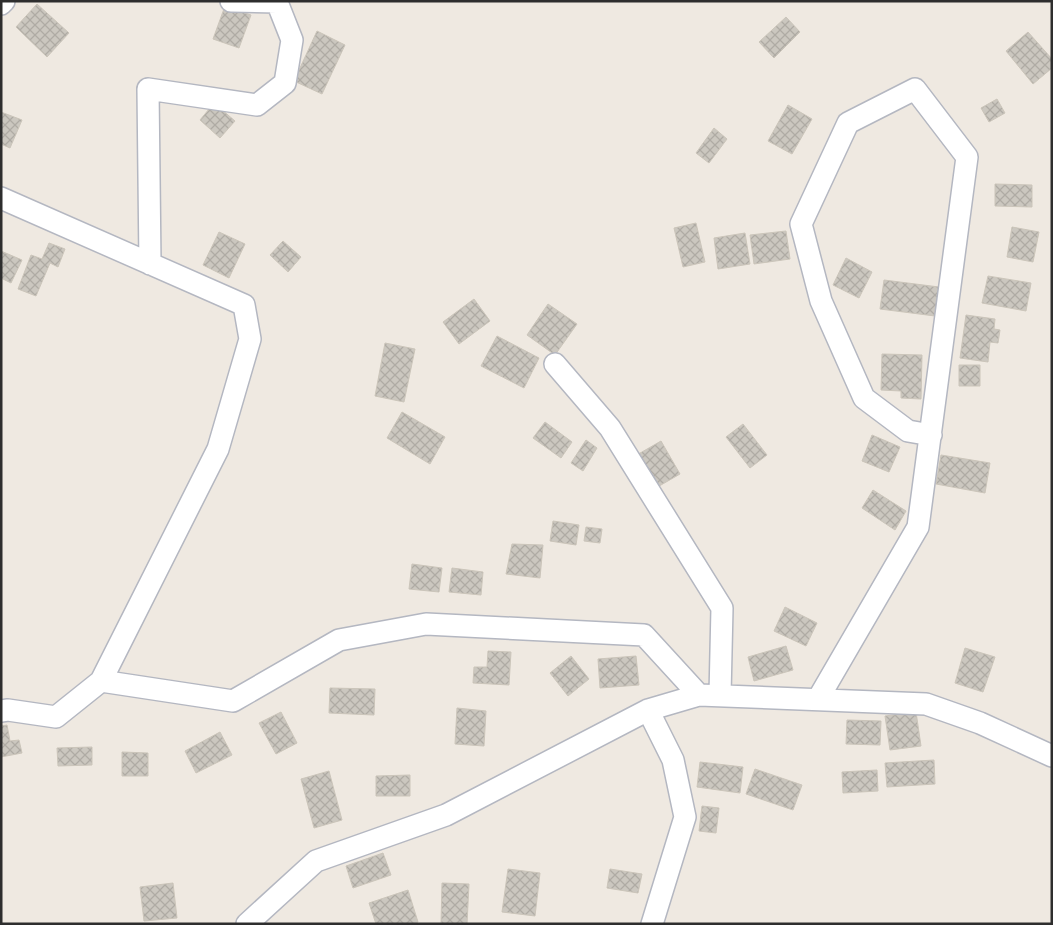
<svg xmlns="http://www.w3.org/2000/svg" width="1053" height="925" font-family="'Varela Round',sans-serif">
	<defs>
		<pattern id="building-cross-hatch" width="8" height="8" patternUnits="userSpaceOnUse" patternTransform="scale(1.25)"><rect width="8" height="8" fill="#cbc7bf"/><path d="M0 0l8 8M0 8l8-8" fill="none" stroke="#afaba4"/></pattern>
	</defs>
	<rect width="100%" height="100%" fill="#efe9e1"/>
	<!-- building -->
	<path fill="url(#building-cross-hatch)" stroke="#cbc5ba" d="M37,4L69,33L47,57L16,27Z
		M225,6L251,15L239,48L213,39Z
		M786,17L800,32L774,58L759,42Z
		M317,31L345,45L322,94L294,81Z
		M1028,32L1052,59V68L1033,84L1006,51Z
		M997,99L1005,113L989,122L981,108Z
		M214,103L235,121L220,138L200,120Z
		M788,105L812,119L792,154L768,141Z
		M1,112L22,120L10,148L1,144Z
		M714,128L727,139L709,163L696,153Z
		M995,184L1032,185V207L995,206Z
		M696,223L705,262L683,267L674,228Z
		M1012,227L1039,232L1033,262L1007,257Z
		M786,231L790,259L754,264L750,235Z
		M219,232L245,244L229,278L203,265Z
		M745,233L750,264L718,269L714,238Z
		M283,241L301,257L288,272L270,255Z
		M49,243L65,249L58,267L50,263L36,296L18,289L31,255L42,259Z
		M1,251L22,260L11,283L1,278Z
		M846,258L872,272L859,298L833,285Z
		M988,276L1031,283L1026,311L982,303Z
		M884,280L939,287L935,316L880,309Z
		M474,299L490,321L459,344L443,322Z
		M548,304L577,324L555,355L527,335Z
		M966,315L995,319L994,329L1000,330L998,343L990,342L988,362L960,358Z
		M497,336L539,358L524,388L481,366Z
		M385,343L415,349L404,402L375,396Z
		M882,354L922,355L921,399L901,398V391L881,390Z
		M959,365H980V386H959Z
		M402,412L445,437L430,464L387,438Z
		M545,422L572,442L561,458L533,438Z
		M743,424L767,455L750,468L726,437Z
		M872,435L900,447L889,472L862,461Z
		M586,440L597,448L583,471L571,463Z
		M661,441L680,474L654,489L635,456Z
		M941,455L990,463L985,493L936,484Z
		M873,490L906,511L895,530L862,508Z
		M553,521L579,525L576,545L550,541Z
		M586,527L602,529L600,543L584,541Z
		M512,544L543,545L540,578L506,574Z
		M412,564L442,568L439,592L409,589Z
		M452,568L483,572L481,595L449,592Z
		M785,607L817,623L806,646L774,631Z
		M786,646L793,670L754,681L748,657Z
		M965,648L995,657L983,692L955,683Z
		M488,651L511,652L509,685L473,683L474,667H487Z
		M571,656L589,679L568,696L550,673Z
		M636,656L639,685L600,688L598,659Z
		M330,688L375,689L374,715L329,713Z
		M457,708L486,711L484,746L455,744Z
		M281,712L297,743L276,754L259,723Z
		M916,712L921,746L890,750L885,716Z
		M847,720L881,721L880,745L846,744Z
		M7,725L10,741L19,740L22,753L1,757V726Z
		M220,732L232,755L196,773L185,751Z
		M92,747V765L58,766L57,748Z
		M122,752L148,753V776H122Z
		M934,760L935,784L887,787L885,763Z
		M700,762L743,767L740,793L697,787Z
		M755,769L802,785L793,810L746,794Z
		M877,770L878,791L843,793L842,772Z
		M329,771L342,820L314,828L301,779Z
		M410,775V796H376V776Z
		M702,806L719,808L716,833L699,831Z
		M383,853L391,875L353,888L346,866Z
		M508,869L540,873L535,916L502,912Z
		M610,869L642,874L638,893L607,888Z
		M173,883L177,918L144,921L140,887Z
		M442,883L469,884L467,924H441Z
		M408,890L418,922L413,924H376L369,903Z"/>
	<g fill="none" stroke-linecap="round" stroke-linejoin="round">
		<defs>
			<path id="street" d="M1,4L4,1
				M1,198L244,305L250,339L218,449L101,681L56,717L8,710L1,711
				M150,264L148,89L257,105L285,83L292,40L277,2L231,1
				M555,364L610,428L722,608L720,695
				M101,681L233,701L339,640L426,624L644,635L699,695
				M818,699L918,527L967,157L915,89L848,123L801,224L821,301L864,398L908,431L931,435
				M247,924L316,861L446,815L648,710
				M652,924L685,817L673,760L648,710L699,695L926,704L980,723L1052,756"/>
		</defs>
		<!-- street casing -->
		<use href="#street" stroke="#b4b7c1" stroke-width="24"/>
		<!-- street -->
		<use href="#street" stroke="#fff" stroke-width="21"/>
	</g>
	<!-- border -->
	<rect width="1053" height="925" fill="none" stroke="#2e2e2e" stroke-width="5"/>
</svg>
